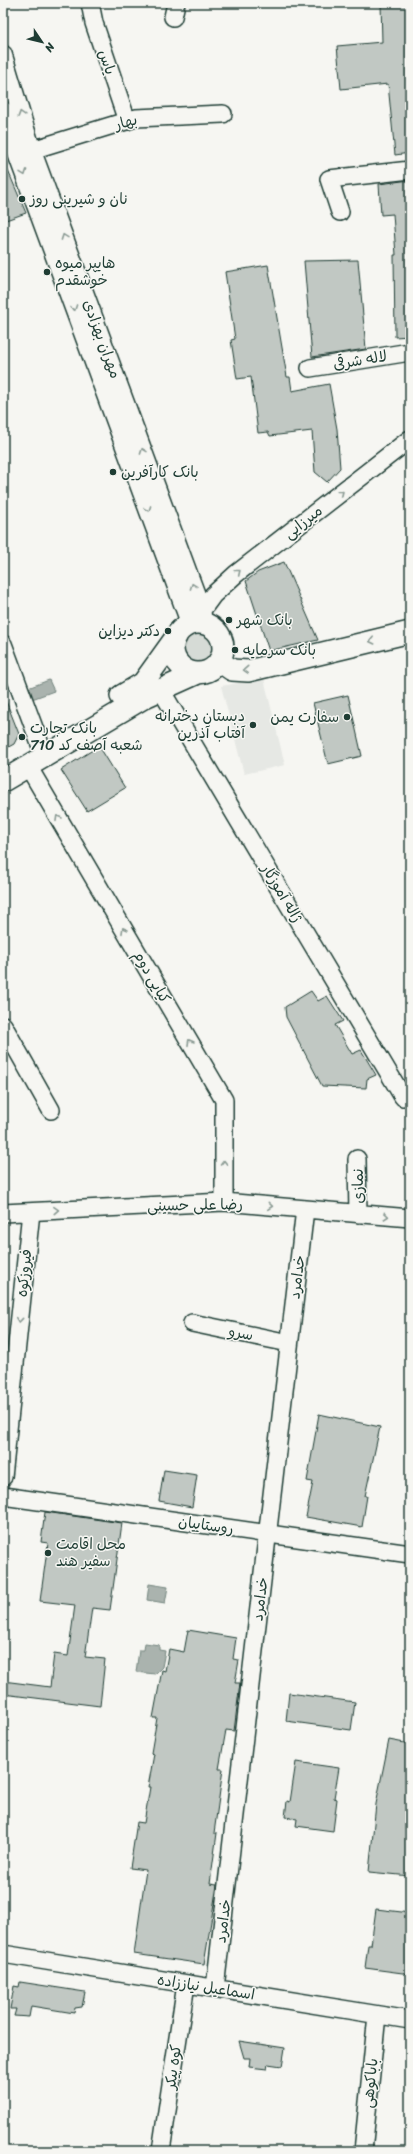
<svg xmlns="http://www.w3.org/2000/svg" width="413" height="2154" font-family="Sriracha,'Playpen Sans Arabic',sans-serif">
	<rect width="100%" height="100%" fill="#f6f6f2"/>
	<filter id="ink" filterUnits="userSpaceOnUse"><feTurbulence type="fractalNoise" baseFrequency=".025" numOctaves="2"/><feDisplacementMap in="SourceGraphic" scale="8" xChannelSelector="R" yChannelSelector="G"/><feConvolveMatrix kernelMatrix="1 2 1 2 8 2 1 2 1" color-interpolation-filters="sRGB"/></filter>
	<g filter="url(#ink)">
		<!-- built -->
		<path fill="#e6e8e4" d="M264,679L285,765L244,774L221,686Z"/>
		<!-- green -->
		<path fill="#d6dbd6" stroke="#7a8c85" d="M178 648a20 20 0 1 1 40 0a20 20 0 1 1-40 0Z"/>
		<!-- water -->
		<path fill="#aab3ae" stroke="#72847d" d="M49,680L54,691L32,699L28,688Z
			M149,1584L168,1587L165,1603L147,1600Z
			M145,1643L159,1645V1650L165,1651L162,1667L155,1674L136,1672L139,1650H144Z"/>
		<!-- building -->
		<path fill="#c1c8c3" stroke="#1f3d34" d="M381,3H410V153L395,155L388,84L341,89L337,46L382,42Z
			M3,159L26,213L3,221Z
			M410,180V336L395,337L394,255H396L393,214L381,215L379,184Z
			M358,260L366,349L312,357L304,261Z
			M268,265L287,377H290L292,391L329,384L337,429L340,468L327,482L315,472L312,431L270,436L268,432L258,433L251,377L237,379L231,340L235,339L225,272Z
			M284,562L318,640L269,651L246,581L258,572Z
			M348,695L362,756L328,764L313,703Z
			M4,696L19,734L14,744L3,750Z
			M99,746L125,788L87,811L61,770Z
			M311,991L318,1001L327,996L343,1021L335,1025L352,1054L361,1050L376,1075L367,1079L366,1088L322,1086L286,1017L285,1007Z
			M319,1414L380,1427L365,1496H367L362,1527L306,1517L313,1482L307,1481Z
			M164,1470L197,1475L192,1507L159,1501Z
			M45,1512L122,1523L110,1610L92,1608L85,1657L105,1659L100,1706L3,1694V1681L50,1687L54,1654L68,1656L75,1605L40,1601L48,1543L41,1542Z
			M188,1630L236,1638L233,1659L239,1660L235,1683H240L234,1731L226,1730L219,1769H223L214,1833H217L210,1884L217,1885L204,1964L134,1954L146,1870L130,1868L137,1822L144,1823L150,1787H148L154,1754L151,1753L157,1718H153L162,1670L165,1671L169,1649L184,1652Z
			M289,1693L355,1702L351,1730L286,1721Z
			M389,1740L410,1744V1876L369,1872L376,1804Z
			M296,1762L339,1768L334,1798L337,1799L333,1831L296,1826L297,1819L285,1817L287,1801L290,1802Z
			M376,1909L410,1913V1974L365,1968L368,1945H371Z
			M20,1982L85,1992L82,2007L75,2008L74,2013L31,2006L29,2017L14,2016L16,2009H10L14,1986L19,1987Z
			M239,2041L285,2048L282,2066L268,2064L267,2069L249,2067L250,2058H244Z"/>
		<g fill="none" stroke-linecap="round" stroke-linejoin="round">
			<defs>
				<path id="minor" d="M90,3L94,23L127,121
					M173,17L176,3
					M3,54L32,150L202,610L203,623
					M3,110L17,155L190,624
					M32,150L136,118L223,114
					M340,212L329,179L410,170
					M310,368L410,352
					M202,610L213,595L236,574L410,439
					M3,644L40,744
					M161,690L403,1097
					M28,766L224,1100V1202
					M3,1025L51,1110
					M357,1159L358,1214
					M3,1213L224,1202L410,1218
					M192,1323L289,1343
					M3,1477L31,1212
					M3,1496L410,1554
					M3,1954L410,2020
					M215,1988L305,1209
					M161,2151L186,1984
					M363,2151L377,2015"/>
				<path id="major" d="M173 648a25 25 0 1 1 50 0a25 25 0 1 1-50 0Z
					M219,661L232,670L248,671L410,632
					M121,696L143,683L176,637
					M3,781L147,696L198,673"/>
			</defs>
			<!-- minor casing -->
			<use href="#minor" stroke="#1f3d34" stroke-width="20"/>
			<!-- major casing -->
			<use href="#major" stroke="#1f3d34" stroke-width="24"/>
			<!-- minor -->
			<use href="#minor" stroke="#f6f6f2" stroke-width="17"/>
			<!-- major -->
			<use href="#major" stroke="#f6f6f2" stroke-width="21"/>
		</g>
		<!-- one-way arrows -->
		<defs><path id="oneway-chevron" d="M-2-3.5L2.5 0L-2 3.5" fill="none" stroke-width="1.6" stroke-linecap="round" stroke-linejoin="round"/></defs>
		<g stroke="#8a9a93">
			<use href="#oneway-chevron" transform="translate(21 114) rotate(-107)"/>
			<use href="#oneway-chevron" transform="translate(24 173) rotate(70)"/>
			<use href="#oneway-chevron" transform="translate(64 237) rotate(-110)"/>
			<use href="#oneway-chevron" transform="translate(74 308) rotate(70)"/>
			<use href="#oneway-chevron" transform="translate(143 451) rotate(-110)"/>
			<use href="#oneway-chevron" transform="translate(341 493) rotate(-38)"/>
			<use href="#oneway-chevron" transform="translate(148 509) rotate(70)"/>
			<use href="#oneway-chevron" transform="translate(238 572) rotate(-39)"/>
			<use href="#oneway-chevron" transform="translate(193 586) rotate(-110)"/>
			<use href="#oneway-chevron" transform="translate(372 641) rotate(167)"/>
			<use href="#oneway-chevron" transform="translate(246 670) rotate(176)"/>
			<use href="#oneway-chevron" transform="translate(58 818) rotate(-120)"/>
			<use href="#oneway-chevron" transform="translate(124 930) rotate(-120)"/>
			<use href="#oneway-chevron" transform="translate(190 1042) rotate(-120)"/>
			<use href="#oneway-chevron" transform="translate(224 1163) rotate(-90)"/>
			<use href="#oneway-chevron" transform="translate(270 1206) rotate(5)"/>
			<use href="#oneway-chevron" transform="translate(56 1210) rotate(-3)"/>
			<use href="#oneway-chevron" transform="translate(386 1216) rotate(5)"/>
			<use href="#oneway-chevron" transform="translate(19 1320) rotate(96)"/>
		</g>
	</g>
	<!-- markers -->
	<g fill="#1f3d34" stroke="#f6f6f2" stroke-width="1.5">
		<circle cx="22" cy="199" r="4"/>
		<circle cx="47" cy="272" r="4"/>
		<circle cx="113" cy="472" r="4"/>
		<circle cx="229" cy="620" r="4"/>
		<circle cx="168" cy="631" r="4"/>
		<circle cx="235" cy="650" r="4"/>
		<circle cx="347" cy="717" r="4"/>
		<circle cx="253" cy="725" r="4"/>
		<circle cx="22" cy="737" r="4"/>
		<circle cx="48" cy="1553" r="4"/>
	</g>
	<g text-anchor="middle" dominant-baseline="central" stroke-width="3" stroke-linejoin="round" paint-order="stroke">
		<!-- street labels -->
		<g font-size="15" fill="#1f3d34" stroke="#f6f6f2">
			<text transform="translate(107 62) rotate(71)">یاس</text>
			<text transform="translate(126 122) rotate(-15)">بهار</text>
			<text transform="translate(102 339) rotate(70)">مهران بهزادی</text>
			<text transform="translate(360 360) rotate(-9)">لاله شرقی</text>
			<text transform="translate(303 522) rotate(-38)">میرزایی</text>
			<text transform="translate(282 893) rotate(59)">ژاله آموزگار</text>
			<text transform="translate(152 977) rotate(60)">کیایی دوم</text>
			<text transform="translate(358 1186) rotate(-91)">نمازی</text>
			<text transform="translate(195 1205) rotate(-1)">رضا علی حسینی</text>
			<text transform="translate(24 1273) rotate(-84)">فیروزکوه</text>
			<text transform="translate(297 1277) rotate(-83)">خدامرد</text>
			<text transform="translate(241 1333) rotate(12)">سرو</text>
			<text transform="translate(206 1525) rotate(8)">روستاییان</text>
			<text transform="translate(260 1599) rotate(-83)">خدامرد</text>
			<text transform="translate(223 1921) rotate(-83)">خدامرد</text>
			<text transform="translate(206 1987) rotate(9)">اسماعیل نیاززاده</text>
			<text transform="translate(173 2067) rotate(-82)">کوه پیکر</text>
			<text transform="translate(370 2083) rotate(-84)">باباکوهی</text>
		</g>
		<!-- poi labels -->
		<g font-size="15" fill="#1f3d34" stroke="#f6f6f2" text-anchor="start">
			<text x="30" y="199">نان و شیرینی روز</text>
			<text x="55" y="263">هایپر میوه<tspan x="55" dy="17">خوشقدم</tspan></text>
			<text x="121" y="472">بانک کارآفرین</text>
			<text x="237" y="620">بانک شهر</text>
			<text x="160" y="631" text-anchor="end">دکتر دیزاین</text>
			<text x="243" y="650">بانک سرمایه</text>
			<text x="245" y="716" text-anchor="end">دبستان دخترانه<tspan x="245" dy="17">آفتاب آذرین</tspan></text>
			<text x="339" y="717" text-anchor="end">سفارت یمن</text>
			<text x="30" y="728">بانک تجارت<tspan x="30" dy="17">شعبه آصف کد 710</tspan></text>
			<text x="56" y="1544">محل اقامت<tspan x="56" dy="17">سفیر هند</tspan></text>
		</g>
	</g>
	<!-- margin -->
	<rect width="413" height="2154" fill="none" stroke="#f6f6f2" stroke-width="16"/>
	<rect x="8" y="8" width="397" height="2138" fill="none" stroke="#1f3d34" stroke-width="1.5" filter="url(#ink)"/>
	<!-- north arrow -->
	<g transform="translate(42 42) rotate(125)" stroke="#f6f6f2" stroke-width="3" paint-order="stroke">
	<path d="M0-3L7 15L0 10L-7 15Z" fill="#1f3d34"/>
	<text y="-6" font-size="11" font-weight="bold" text-anchor="middle" fill="#1f3d34">N</text>
	</g>
</svg>
